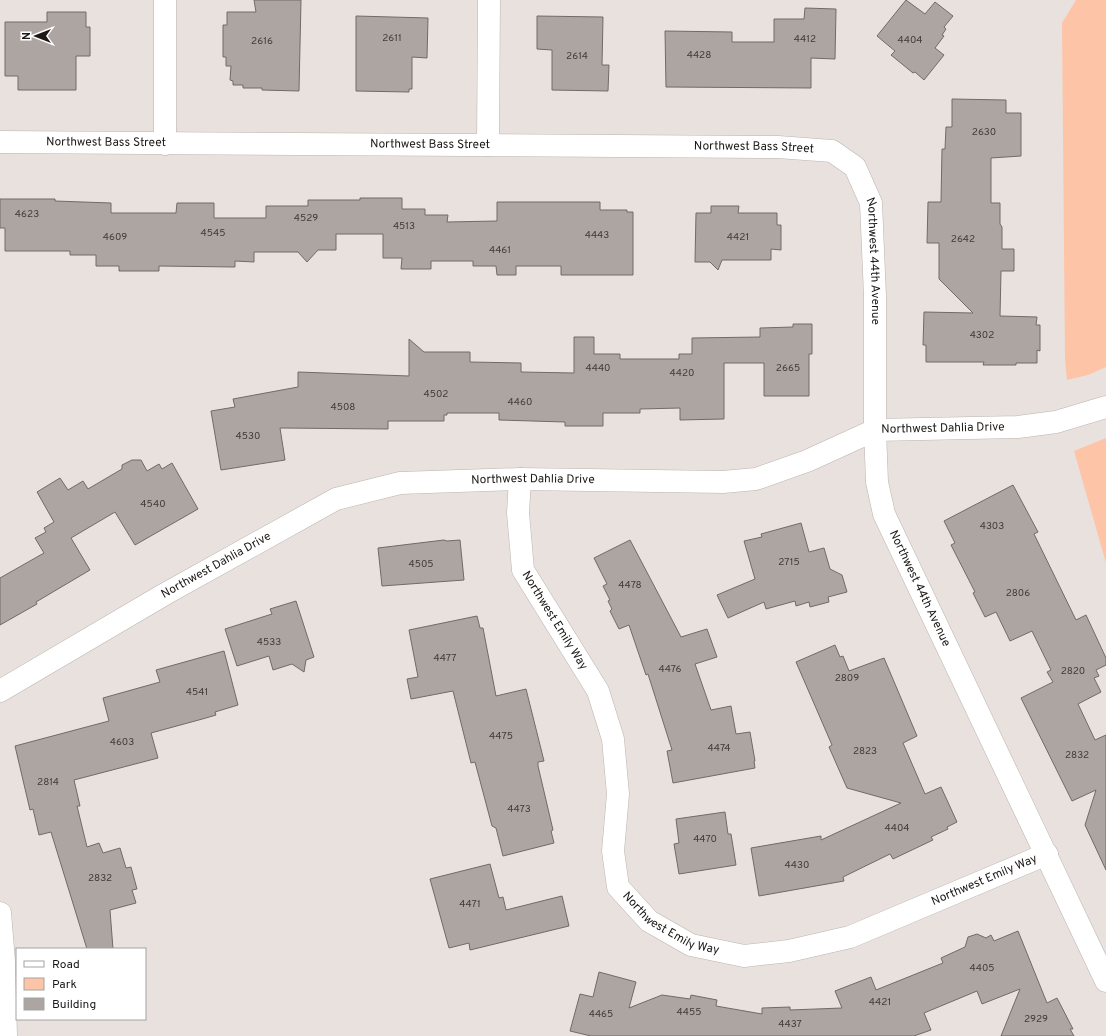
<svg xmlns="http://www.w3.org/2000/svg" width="1106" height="1036" font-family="Overpass,sans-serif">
	<rect width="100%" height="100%" fill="#e9e1dd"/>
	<!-- green -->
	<path fill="#fec4a7" d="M1076,0H1106V367L1088,375L1067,380L1065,360L1062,23Z
		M1106,438V563L1074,451Z"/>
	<!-- building -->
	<path fill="#ada5a2" stroke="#716a67" d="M254,0H301L299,91L262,90V88H243V85H233V81L230,80L231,66H226V57H223V25H227V12H256Z
		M906,0L925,14L935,2L953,16L944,27L946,29L942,35L944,36L935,48L944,55L924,80L915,72L913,73L891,55L895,51L877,36Z
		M805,8L836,9L835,59L811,58V88L666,87L665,31L732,32V42H774V19H804Z
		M47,12H86V27H90V56H76V90H18V76H5V22H47Z
		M356,16L428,18L427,58L412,57V89H409V92L356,91Z
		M537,16L603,17L602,65H609L608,91L552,90V50L537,49Z
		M952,99L1006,100V113H1021V156L991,158V203H1000V224L1002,227V249H1014V271H1001L1000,316L1037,317L1036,325H1040V351L1037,350V363H1016V365H983L984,362H926V345H923L924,312L973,313L939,279V243H927L928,202H941L942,149H945L946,127H952Z
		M360,198H402V209H425V215H448L447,222L497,221V202H600V210H627V212H633V275H561V266H516V275H497L496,266H473V261H431V269H401L402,258H383V234H336V250H318L307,262L298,252H254V262L235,261V267L159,266V271H119V266H96V255H70V251H5V228H0V199H55V201L111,203V213H176L177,203H214V218H266V206H308V200H360Z
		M711,206H739L738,213H777V225H781V250L771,249V260H722L718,270L710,262H695L696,213H711Z
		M793,324H812V354H809V396H764V363H724V419L680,420V408L640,409V413H603V426H565V422L499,420V413H447V415H444V421H388V429L280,428L285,460L221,470L211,411L235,407L233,399L298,387V372L409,376V339L424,352H470V362L521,363V372L574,373V337H594V354H620V359H679V354H692V338L760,337V328L793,327Z
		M132,460H141L147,471L159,464L162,469L172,463L198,509L135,545L115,512L71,538L90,570L36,602L37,604L0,625V578L44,553L35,538L46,532L44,528L54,522L37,492L60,478L68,490L83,481L88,489L122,469V465Z
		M1013,485L1038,532L1034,534L1076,620L1086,615L1106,658V665L1096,670L1099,676L1094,678L1101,692L1078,704L1095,740L1106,735V870L1085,825L1096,790L1072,801L1021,698L1053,682L1047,672L1051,670L1032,631L1010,641L996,612L985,617L973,593L975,592L951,545L955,543L944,521Z
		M801,523L809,552L824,548L830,569L842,575L847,592L828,597L829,602L810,607L809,602L796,606L795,601L766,609L764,602L728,618L717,595L755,579L744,541L762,537L761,534Z
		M444,540L447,541L460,540L464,580L382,586L378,548Z
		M630,540L681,637L707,629L717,657L695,664L711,710L731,706L736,734L750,732L755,761H754L755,768L673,783L667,751L672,750L648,674L646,675L629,625L619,629L610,611L612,609L608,601L610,600L603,586L607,584L594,558Z
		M296,601L314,657L306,660L304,672L292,664L273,670L269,656L237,666L225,629L272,614L270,609Z
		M477,616L480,628H483L496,696L526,689L544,761L538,762V766L553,830L551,831L554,843L503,856L496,828L492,826L475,762L471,763L453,691L411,699L407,679L418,677L409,630Z
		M835,645L840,657L843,656L849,671L884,658L917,736L903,743L925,794L941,787L957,822L947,827L948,829L931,837L933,840L893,859L890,854L843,877L844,881L759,896L751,848L821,836V840L901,803L847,788L829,747L832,745L796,662Z
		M224,651L238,705L215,712L216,715L206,718L151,733L158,758L74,780L80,806H77L87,847L99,843L103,853L120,848L126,868L131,867L137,889L132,890L136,903L110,910L113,949H87L51,832L39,835L33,809L30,810L15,746L109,721L103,698L160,682L156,670Z
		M725,812L728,834H731L736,865L679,874L674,844L679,843L676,819Z
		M490,864L499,898L503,897L506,910L562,896L569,926L470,950L469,943L449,948L430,879Z
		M1018,931L1047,1003L1057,998L1073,1029H1070L1074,1036H1001L1020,989L982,1004L977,991L924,1013L931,1030L914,1036H591L570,1031L580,994L593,997L599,972L636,982L629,1008L662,995L690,999L691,995L717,1000L716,1006L762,1014V1008L790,1007V1010L842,1008L835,991L871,977L876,990L943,963L941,958L965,947L968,937L977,934L986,938L991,935L994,941Z"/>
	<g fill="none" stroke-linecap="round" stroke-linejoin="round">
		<defs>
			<g id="street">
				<path d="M165,0V144"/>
				<path id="s1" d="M0,142L778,147L832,151L855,167L871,203L875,296V430L877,482L884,514L1106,981"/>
				<path d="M488,145L489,0"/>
				<path id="s2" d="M520,479L518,513L523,570L598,691L613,739L618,794L613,851L618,887L649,921L691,945L744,956L789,951L850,937L1047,854"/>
				<path id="s3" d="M0,691L165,594L336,499L400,483L520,479L723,482L756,479L807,461L875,430L1018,427L1056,422L1106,407"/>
				<path d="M0,913L4,961L6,1036"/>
			</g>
		</defs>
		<!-- street casing -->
		<use href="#street" stroke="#bbb4b0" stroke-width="23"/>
		<!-- street -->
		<use href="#street" stroke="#fff" stroke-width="22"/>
	</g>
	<g text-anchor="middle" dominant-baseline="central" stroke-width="4" stroke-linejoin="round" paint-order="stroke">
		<!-- number labels -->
		<g font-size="10" fill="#403b39">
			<text x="392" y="38">2611</text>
			<text x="805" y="39">4412</text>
			<text x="910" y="40">4404</text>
			<text x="262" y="41">2616</text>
			<text x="699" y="55">4428</text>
			<text x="577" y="56">2614</text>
			<text x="984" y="132">2630</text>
			<text x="27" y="214">4623</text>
			<text x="306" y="218">4529</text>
			<text x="404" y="226">4513</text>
			<text x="213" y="233">4545</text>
			<text x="597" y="235">4443</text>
			<text x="115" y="237">4609</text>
			<text x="738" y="237">4421</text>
			<text x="963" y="239">2642</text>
			<text x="500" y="250">4461</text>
			<text x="982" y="335">4302</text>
			<text x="598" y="368">4440</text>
			<text x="788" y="368">2665</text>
			<text x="682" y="373">4420</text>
			<text x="436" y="394">4502</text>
			<text x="520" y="402">4460</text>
			<text x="343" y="407">4508</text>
			<text x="248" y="436">4530</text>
			<text x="153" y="504">4540</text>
			<text x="992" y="526">4303</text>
			<text x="789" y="562">2715</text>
			<text x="421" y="564">4505</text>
			<text x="630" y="585">4478</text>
			<text x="1018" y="593">2806</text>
			<text x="269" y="642">4533</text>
			<text x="445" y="658">4477</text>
			<text x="670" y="669">4476</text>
			<text x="1073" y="671">2820</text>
			<text x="847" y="678">2809</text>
			<text x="197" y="692">4541</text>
			<text x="501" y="736">4475</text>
			<text x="122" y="742">4603</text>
			<text x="719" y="748">4474</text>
			<text x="865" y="751">2823</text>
			<text x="1077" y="755">2832</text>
			<text x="48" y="782">2814</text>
			<text x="519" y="809">4473</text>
			<text x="897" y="828">4404</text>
			<text x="705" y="839">4470</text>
			<text x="797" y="865">4430</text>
			<text x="100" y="878">2832</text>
			<text x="470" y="904">4471</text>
			<text x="982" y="968">4405</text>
			<text x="880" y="1002">4421</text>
			<text x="689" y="1012">4455</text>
			<text x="601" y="1014">4465</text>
			<text x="1036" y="1019">2929</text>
			<text x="790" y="1024">4437</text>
		</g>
		<!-- street labels -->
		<g font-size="12" fill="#1b1816" stroke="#fff">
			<text stroke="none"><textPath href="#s1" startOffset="106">Northwest Bass Street</textPath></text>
			<text stroke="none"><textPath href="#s1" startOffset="430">Northwest Bass Street</textPath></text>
			<text stroke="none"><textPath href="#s1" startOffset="754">Northwest Bass Street</textPath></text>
			<text stroke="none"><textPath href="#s1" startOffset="958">Northwest 44th Avenue</textPath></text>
			<text stroke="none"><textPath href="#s3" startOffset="1006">Northwest Dahlia Drive</textPath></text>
			<text stroke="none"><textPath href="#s3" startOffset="586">Northwest Dahlia Drive</textPath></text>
			<text stroke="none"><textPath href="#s3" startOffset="250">Northwest Dahlia Drive</textPath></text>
			<text stroke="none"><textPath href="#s1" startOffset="1294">Northwest 44th Avenue</textPath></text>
			<text stroke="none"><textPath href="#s2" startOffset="151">Northwest Emily Way</textPath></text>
			<text stroke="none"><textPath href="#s2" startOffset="835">Northwest Emily Way</textPath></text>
			<text stroke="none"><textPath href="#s2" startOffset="499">Northwest Emily Way</textPath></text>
		</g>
	</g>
	<!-- legend -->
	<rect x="16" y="948" width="130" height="72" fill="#ffffff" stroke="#a4a3a2"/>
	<rect x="24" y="961" width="20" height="6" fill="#ffffff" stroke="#a4a3a2"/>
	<text x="52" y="968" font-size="12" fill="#1b1816">Road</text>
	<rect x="24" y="978" width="20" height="12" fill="#fec4a7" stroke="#a4a3a2"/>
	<text x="52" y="988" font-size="12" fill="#1b1816">Park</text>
	<rect x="24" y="998" width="20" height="12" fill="#ada5a2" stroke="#a4a3a2"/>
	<text x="52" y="1008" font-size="12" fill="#1b1816">Building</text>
	<!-- north arrow -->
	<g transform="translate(36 36) rotate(270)" stroke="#ffffff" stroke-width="3" paint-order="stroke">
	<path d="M0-3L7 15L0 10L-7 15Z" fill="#1b1816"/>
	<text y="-6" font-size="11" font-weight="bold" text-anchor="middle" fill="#1b1816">N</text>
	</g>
</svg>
